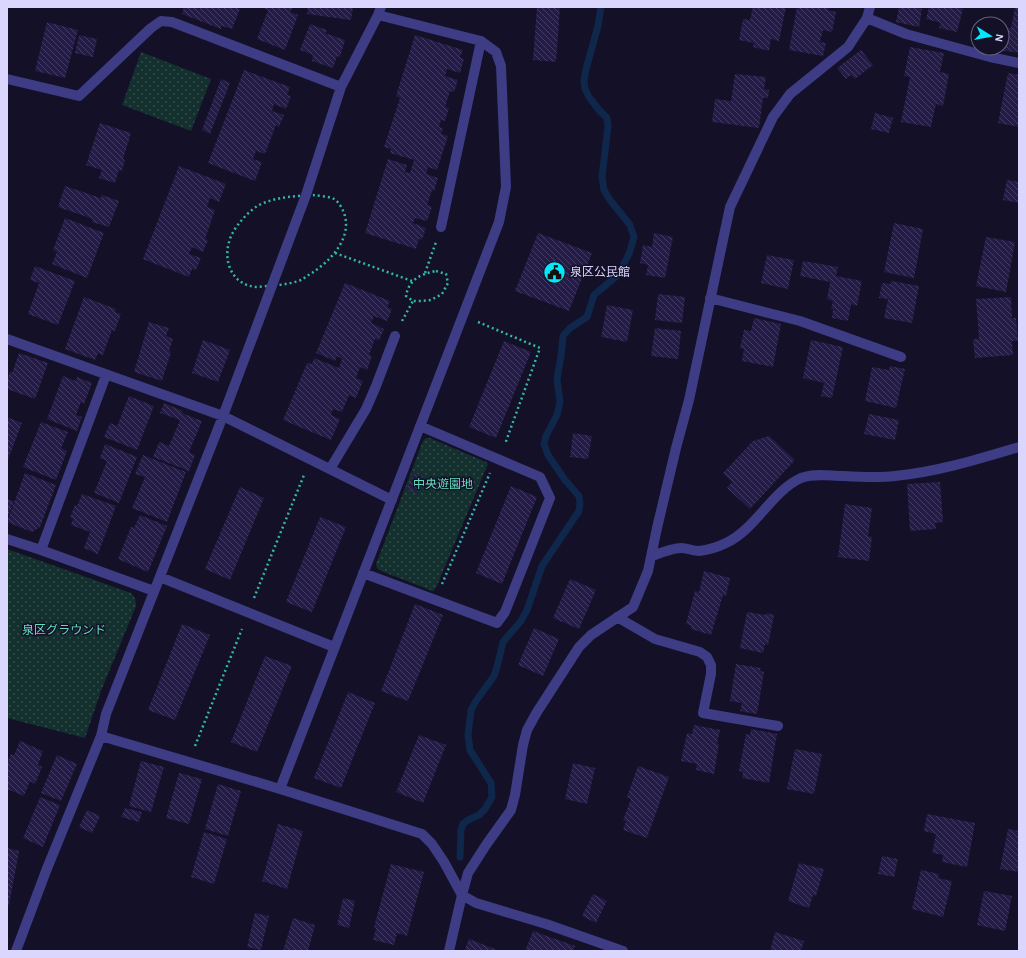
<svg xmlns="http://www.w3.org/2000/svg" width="1026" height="958" font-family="'Alegreya Sans','Noto Sans JP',sans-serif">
	<defs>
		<pattern id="park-dots" width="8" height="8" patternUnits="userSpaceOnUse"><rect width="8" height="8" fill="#13302f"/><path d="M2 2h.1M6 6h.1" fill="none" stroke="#354d4e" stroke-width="1.8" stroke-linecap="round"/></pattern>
		<pattern id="building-back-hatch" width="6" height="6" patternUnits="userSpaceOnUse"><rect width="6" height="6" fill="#241c47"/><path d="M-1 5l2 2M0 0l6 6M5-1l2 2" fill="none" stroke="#433c63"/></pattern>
	</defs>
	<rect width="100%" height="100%" fill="#131027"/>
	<!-- park -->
	<path fill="url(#park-dots)" d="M141,52L211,79L191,131L122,105Z
		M426,438H430L486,462L488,464L436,588L433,591L430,590L381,571L377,568L376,564L423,441Z
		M7,549L131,593C135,597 136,600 136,606L101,691L85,738L7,718Z"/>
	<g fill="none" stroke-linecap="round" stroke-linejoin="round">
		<!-- stream -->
		<path stroke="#0f274b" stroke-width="7" d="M460,857L461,830L463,824L468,820L479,815L485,809L492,797L491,783L470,750L468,735L471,710L476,701L494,676L497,667L503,642L521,621L527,610L542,566L579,511L580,503L579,496L565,480L548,455L544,444L546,436L557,415L560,402L557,379L561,356L563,336L570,328L587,317L594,295L618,275L629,254L634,237L630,225L610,200L604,190L602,177L608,126L607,118L599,110L589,97L585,89L584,81L586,69L598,26L601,7"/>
	</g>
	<!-- building -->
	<path fill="url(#building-back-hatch)" d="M184,7H195L200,9L201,7H237V8L240,9L232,29L222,26L221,29L182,14Z
		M261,7H293L290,12L298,15L285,50L257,39L268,10Z
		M308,7H353L351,20L307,14Z
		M537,7H560L556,62L533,60Z
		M753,7H786L779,41L771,39L769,51L753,47L754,43L739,40L743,19L750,20Z
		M797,7H829L828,10L836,12L832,32L823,30L820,42L826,43L823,56L789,50Z
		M899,7H912L922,9L919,27L896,22Z
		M929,7H959V8L963,9L957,32L939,28L941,23L926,19Z
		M1015,7H1019V53L999,50L1000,48H1002V38L1004,27L1011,28Z
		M47,22L78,30L65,78L35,71Z
		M310,24L327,30L325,33L345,40L340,57L337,56L333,68L312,61L313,55L300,50Z
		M79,35L97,39L93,57L75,53Z
		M415,35L463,50L460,57L464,59L460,73L447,69L445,76L458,80L454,92L450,91L445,107L449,108L445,121L441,120L439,127L443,128L441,134L448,136L437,170L428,167L426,174L438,178L434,191L432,190L427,205L432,207L427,221L415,218L413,223L426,228L422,240L419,239L416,249L365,233L388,159L407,165L405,172L410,173L414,160L390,153L391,149L384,147L400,98L396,96Z
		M910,47L944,53L940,72L949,74L943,106L936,104L931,127L901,122L910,77L904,76Z
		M861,50L873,65L855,79L851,75L846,79L837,68Z
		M244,70L290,87L287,95L291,96L286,109L274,104L272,111L284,115L279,127L276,125L265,154L256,151L253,159L262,162L255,181L208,163Z
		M1008,73L1019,75V127L998,123Z
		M735,74L766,77L764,89L769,90L768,98H763L759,128L712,122L715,99L731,101Z
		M221,79L230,83L210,134L202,130Z
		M875,113L893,118L889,133L871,129Z
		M100,123L131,133L123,159L125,160L122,171L119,170L115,183L99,178L102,170L86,165Z
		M179,166L226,184L219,202L210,198L207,207L215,210L205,239L208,240L203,252L192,247L189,254L201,258L196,270L192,269L189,277L143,259Z
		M1007,180L1019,182V203L1003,200Z
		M65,186L101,198L102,195L119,201L109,227L92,222L93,219L58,207Z
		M65,218L104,233L87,278L52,264L57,252L53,250Z
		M894,223L923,229L914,278L884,272Z
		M538,233L592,253L569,311L515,291Z
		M654,233L673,237L665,278L646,275L648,265L640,263L643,245L652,247Z
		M986,237L1015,242L1006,292L976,286Z
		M767,255L794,260L788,289L761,283Z
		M803,261L838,267L836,276L862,281L857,306L851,304L848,321L832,318L833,309H831L833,301L827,299L830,282L800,276Z
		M35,266L75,281L58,325L28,314L39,283L30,280Z
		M891,281L919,286L912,323L884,318L888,299L879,298L882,283L891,284Z
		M345,283L390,301L387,307L392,309L387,321L374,316L371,323L384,329L379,340L375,339L369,355L372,356L367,370L360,367L356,378L363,381L356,398L349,395L342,412L333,409L331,415L340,419L331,440L283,420L307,363L312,364L314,358L339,368L342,359L337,356L335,361L316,353Z
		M658,294L685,297L682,323L655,320Z
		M84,297L116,309L115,312L121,314L115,331L112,330L103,355L98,353L95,360L65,349Z
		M1011,297L1012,318H1016L1018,341H1012L1013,355L975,358L973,339H979L976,299Z
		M607,305L633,310L627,342L601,337Z
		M754,318L781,324L773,367L742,361L744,349L740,348L744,330L751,331Z
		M149,322L169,328L166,336L173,339L169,351L171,352L162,381L134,372Z
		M655,328L681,331L678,359L651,356Z
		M203,340L230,350L218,382L192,373Z
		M811,340L843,347L832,398L821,396L824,383L803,378Z
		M504,341L531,352L496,438L469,427Z
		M19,353L48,363L35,399L7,389V380L10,372L12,373Z
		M890,366L905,369L896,408L865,401L872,367L889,370Z
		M63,376L76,381L77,377L92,383L84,404L81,402L76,415L82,417L77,431L47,419Z
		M129,396L154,406L137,450L104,437L110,423L117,426Z
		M164,403L183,411L182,413L202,421L189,452L195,455L189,471L153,457L159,442L169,446L180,420L160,413Z
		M869,414L899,420L895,440L864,434Z
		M7,417L22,423L7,462Z
		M41,422L68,432L61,448L67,451L56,480L23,467Z
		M573,433L592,436L588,459L570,457Z
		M769,436L795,460L750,509L727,488L732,482L723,473L753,441Z
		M105,444L137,457L119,503L94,493L107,461L100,458Z
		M143,455L186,472L167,522L132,508L145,477L135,474Z
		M25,473L56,485L40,527L32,532L7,522Z
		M414,473L423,476L417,493L407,489Z
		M940,482L943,522L935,523L936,529L910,531L907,484Z
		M511,486L537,497L502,584L476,573Z
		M240,487L264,498L230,580L205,569Z
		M82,494L116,506L98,554L84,548L90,532L71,525L73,519L70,517L75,505L77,506Z
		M7,499L14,501L7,519Z
		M845,504L872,508L868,536L872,537L869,561L838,557Z
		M140,515L167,526L148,572L118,559L131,527L134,528Z
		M320,517L346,527L312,612L286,602Z
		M704,571L730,578L726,596L723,595L711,635L691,629V626L686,624L695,591L699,592Z
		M570,579L596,590L579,629L553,618Z
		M415,604L443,615L408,701L381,691Z
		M747,612L766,615V613L774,615L768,645L765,644L763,653L740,648Z
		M182,624L210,635L175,720L148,710Z
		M534,628L559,639L543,676L518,665Z
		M265,656L292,666L257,752L231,742Z
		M736,664L761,668L760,671L764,672L757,714L740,711L742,703L730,701Z
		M348,692L375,703L341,788L314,778Z
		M694,725L720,730L717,744H719L714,774L696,770L697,764L681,761L687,733L692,734Z
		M751,729L777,734L769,783L742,778L743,772L739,771L746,734L750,735Z
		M419,735L446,745L423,803L396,792Z
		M20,741L43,751L38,765L42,767L35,784L30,781L24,796L7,789V763L11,754L14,755Z
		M795,749L822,754L814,794L787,789Z
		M57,755L77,764L61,801L41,793Z
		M141,761L164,767L151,812L129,806Z
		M573,763L595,768L587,804L565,799Z
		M638,766L669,777L647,838L623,830L626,821L623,820L631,799L627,797Z
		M179,773L202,779L189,824L166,818Z
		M218,784L241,791L228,836L205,829Z
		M40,797L60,805L43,847L23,838Z
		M125,808L142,812L139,822L121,817Z
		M87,810L100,816L92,833L79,827Z
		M927,814L975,823L967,867L942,862L943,855L932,853L936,834L924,831Z
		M278,824L303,831L287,889L262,881Z
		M1008,829L1019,831V872L1000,869Z
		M204,832L227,839L214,884L191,877Z
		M7,848L19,851L9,905H7Z
		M882,856L898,859L894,877L878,874Z
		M799,863L824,869L816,896L813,895L809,908L788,901Z
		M391,864L424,872L407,936L397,933L394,945L373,940L376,928L374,927Z
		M921,870L939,874L938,878L952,881L943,917L912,909Z
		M984,891L1012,896L1005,931L977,925Z
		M593,894L607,901L596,923L582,916Z
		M343,898L355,901L349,928L337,925Z
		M255,913L269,916L261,950L247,947Z
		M293,918L315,925L308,951H283Z
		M533,931L575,946L573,951H525Z
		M775,932L804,941L801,951H770Z
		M469,939L500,951H464Z"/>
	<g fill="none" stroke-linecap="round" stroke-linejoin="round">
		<!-- path -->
		<path stroke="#31b7ac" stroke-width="2.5" stroke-dasharray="2 3" stroke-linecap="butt" d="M313,195C319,196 328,196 334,199C339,202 342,208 344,213C353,238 330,261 312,273C308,275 305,278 301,280C291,284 279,285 269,286C265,286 260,287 256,287C233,285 223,263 229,242C231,234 236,227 241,221C246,215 252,209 259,205C276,197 294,196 313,195Z
			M335,253L412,281
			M436,271L446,274L448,283L442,294L431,300L420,301H413L406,296C409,279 421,274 436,271Z
			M425,273L436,242
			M402,321L413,301
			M478,322L540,348L505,444
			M442,584L490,473
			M254,598L304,475
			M195,746L242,629"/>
		<!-- minor -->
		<path stroke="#3d3c85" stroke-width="10" d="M867,18L906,34L990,57L1019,63
			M7,79L79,96L151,28L161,21L172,22L341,87
			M441,227L481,41
			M710,298L800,321L901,357
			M7,339L223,416L392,500
			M330,469L366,409L376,386L395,336
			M7,539L41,550L154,591
			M41,550L106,375
			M652,556C660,553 674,548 681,548C687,548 693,551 699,551C708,550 718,547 726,543C756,529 772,491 801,478C814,473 830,476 843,476C861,477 878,478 895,476C937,472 979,459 1019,447
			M363,573L497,623L505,612L550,498L540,477L420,426
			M160,577L334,647
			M617,617L655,639L700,652L707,657L711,665V674L703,713L778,726
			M101,736L280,789L422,834L432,844L444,862L462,895L476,903L546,924L623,951
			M280,789L499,222L506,187L501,66L496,52L481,41L378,15
			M16,951L46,871L101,736L106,714L223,416L306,195L341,87L378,15L381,7
			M449,951L462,895L468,873L486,845L511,810L515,795L523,745L527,730L537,712L579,647L591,635L633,607L648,571L657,528L676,448L689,400L730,207L773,117L790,94L848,47L867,18L870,7"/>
	</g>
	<!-- icons -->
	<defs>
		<symbol id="civic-disc" viewBox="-11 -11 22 22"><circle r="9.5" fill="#05e8fb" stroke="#131027"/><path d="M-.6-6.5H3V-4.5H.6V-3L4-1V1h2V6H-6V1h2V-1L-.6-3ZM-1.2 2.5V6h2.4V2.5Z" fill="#111"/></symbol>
	</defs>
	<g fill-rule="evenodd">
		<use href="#civic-disc" x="542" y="260" width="25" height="25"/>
	</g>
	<g text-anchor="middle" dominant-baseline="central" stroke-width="3" stroke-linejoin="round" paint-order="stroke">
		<!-- poi labels -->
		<g font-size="12" fill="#dad6fe" stroke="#131027" text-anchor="start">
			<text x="570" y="272">泉区公民館</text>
		</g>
		<!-- park labels -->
		<g font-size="12" fill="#62debc" stroke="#131027">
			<text x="443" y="484">中央遊園地</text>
			<text x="64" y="630">泉区グラウンド</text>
		</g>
	</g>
	<!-- border -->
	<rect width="1026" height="958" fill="none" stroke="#dad6fe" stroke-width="16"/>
	<!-- north arrow -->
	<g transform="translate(990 36) rotate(101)"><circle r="19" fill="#131027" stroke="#635f7d"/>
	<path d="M0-3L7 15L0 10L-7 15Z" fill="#05e8fb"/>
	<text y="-6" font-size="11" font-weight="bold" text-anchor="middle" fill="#dad6fe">N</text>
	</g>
</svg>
